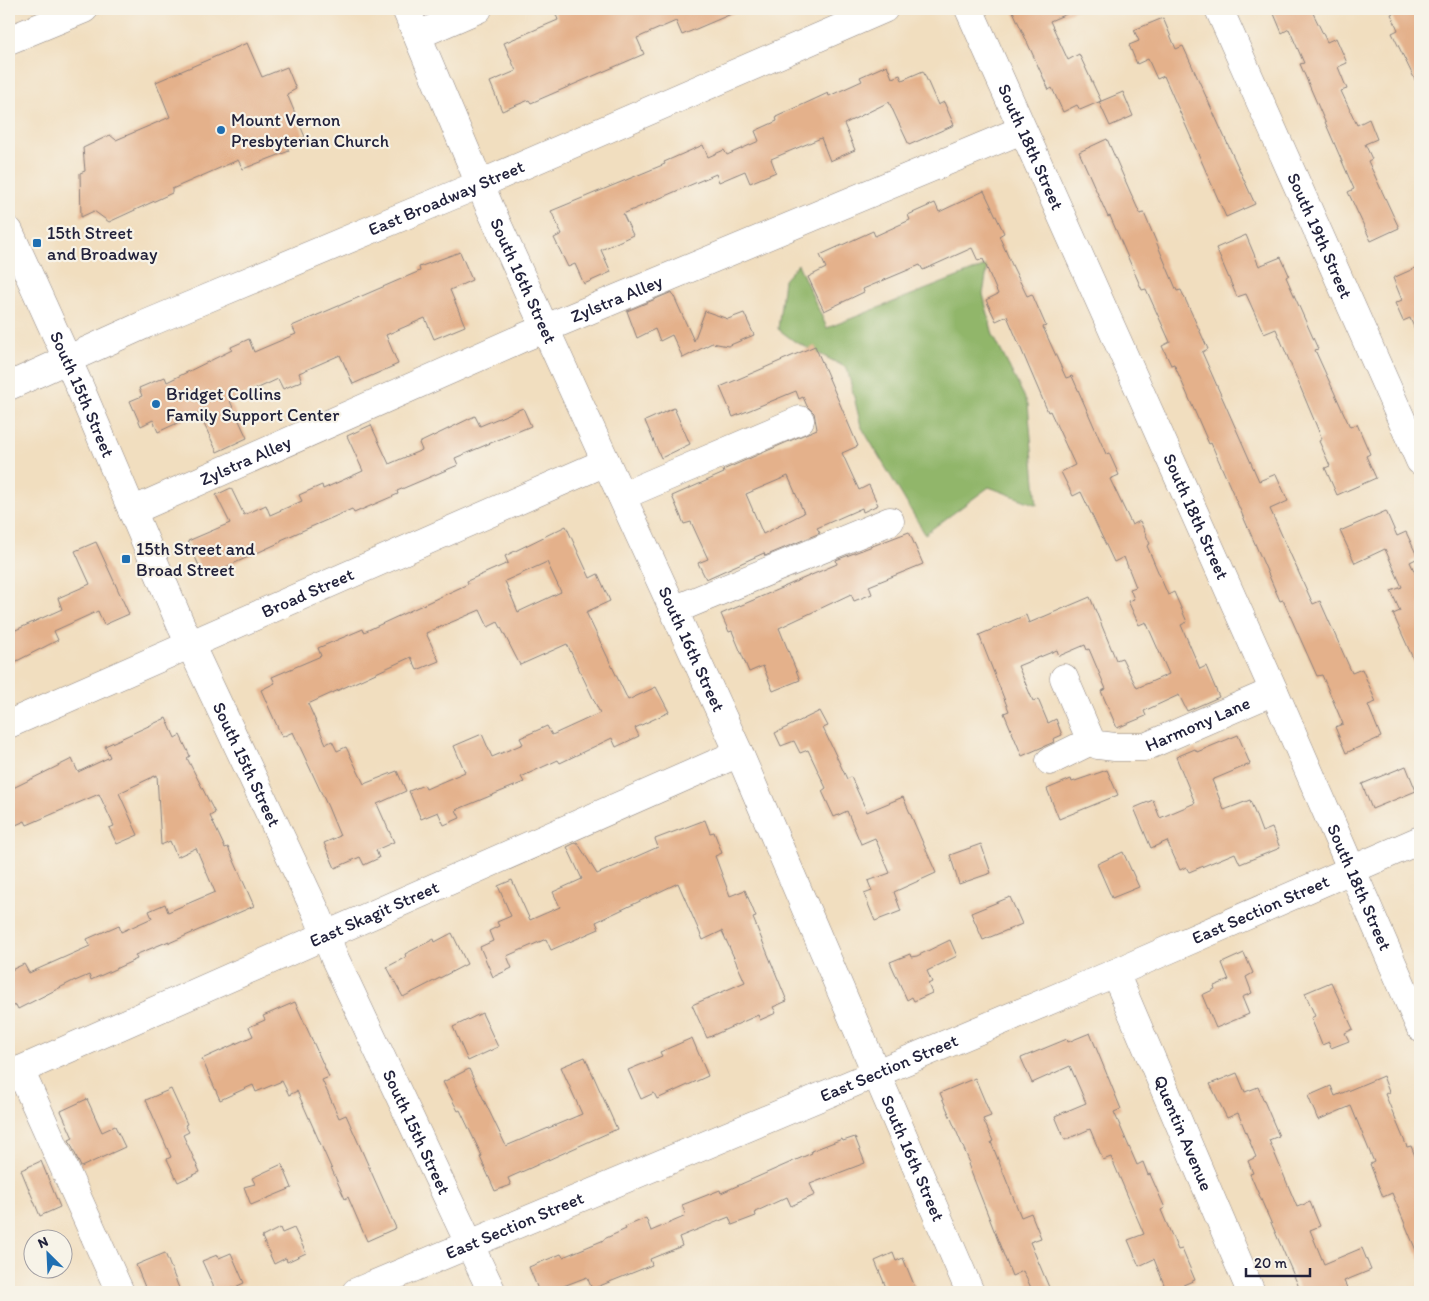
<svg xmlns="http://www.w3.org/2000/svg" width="1429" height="1301" font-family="Itim,sans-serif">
	<rect width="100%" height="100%" fill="#f7f3e8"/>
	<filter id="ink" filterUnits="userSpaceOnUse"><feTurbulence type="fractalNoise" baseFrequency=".02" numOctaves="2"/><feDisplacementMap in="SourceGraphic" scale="10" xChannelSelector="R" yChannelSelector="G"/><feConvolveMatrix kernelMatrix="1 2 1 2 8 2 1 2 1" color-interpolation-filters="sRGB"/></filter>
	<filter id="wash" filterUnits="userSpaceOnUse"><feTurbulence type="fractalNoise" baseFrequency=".0096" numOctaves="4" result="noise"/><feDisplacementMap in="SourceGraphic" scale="20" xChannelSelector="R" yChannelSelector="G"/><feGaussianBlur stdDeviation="1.12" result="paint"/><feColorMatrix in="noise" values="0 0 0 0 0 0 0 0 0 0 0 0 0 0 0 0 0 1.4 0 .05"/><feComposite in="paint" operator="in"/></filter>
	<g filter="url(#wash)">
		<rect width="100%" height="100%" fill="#f1debf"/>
		<!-- forest -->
		<path fill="#91b66a" stroke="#5a6c52" d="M798,264L827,328L988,265L983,294L993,335L1028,404L1037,505L989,487L925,534L861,426L847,368L794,341L778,329L784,280Z"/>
		<g id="blocks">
			<!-- building -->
			<path fill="#e4b18b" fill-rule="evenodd" d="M554,9H743L682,35L676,21L637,38L644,54L531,103L529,100L502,111L490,82L516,71L504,43L558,20Z
				M1012,9H1078L1050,21L1068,60L1079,54L1101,101L1080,110L1077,105L1063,112L1052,88L1049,90Z
				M1272,9H1311L1327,42L1336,38L1347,63L1338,67L1347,89L1341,91L1357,125L1369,119L1377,139L1365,144L1372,159L1368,161L1399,228L1371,241L1348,192L1354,189L1300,64L1304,63L1289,29L1282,33Z
				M1403,9H1420V90L1392,33L1398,30L1391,14Z
				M1163,18L1176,49L1183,46L1255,204L1226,217L1164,76L1157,79L1148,59L1137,64L1129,45L1139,41L1134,30Z
				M247,43L262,77L287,67L296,89L287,94L305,137L299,139L301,142L287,147L289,151L243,169L238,160L172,189V193L109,222L94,211L81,217L80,173L85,171L83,148L110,135L116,140L170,117L156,82Z
				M887,65L892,78L900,75L902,80L923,71L938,105L944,102L954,125L909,145L889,102L844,124L855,150L830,161L821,138L771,159L776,172L750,183L745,171L719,182L716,174L623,214L633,235L601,250L611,272L584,284L575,264L568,267L554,238L562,234L551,211L665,164L664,162L703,145L708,157L724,150L727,155L759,141L755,131L777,121L776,117L828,93L829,96L862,81L860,77Z
				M1123,92L1133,116L1110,126L1099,102Z
				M1107,139L1140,214L1144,213L1177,291L1181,290L1208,349L1202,352L1259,481L1276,474L1288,501L1270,509L1313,604L1320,601L1352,673L1362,669L1376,702L1368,705L1381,737L1346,753L1335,727L1343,724L1322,675L1317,676L1283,600L1280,601L1211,443L1209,444L1174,364L1171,365L1162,346L1170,342L1146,289L1142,290L1110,216L1108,217L1079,152Z
				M984,191L1004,233L999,236L1012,265L1027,296L1032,294L1046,326L1043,327L1066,378L1072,376L1106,454L1109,453L1119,475L1110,479L1132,525L1140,521L1150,544L1147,546L1168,595L1174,592L1187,622L1181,625L1200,669L1206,666L1219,697L1187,711L1179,695L1144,711L1146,716L1117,728L1101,691L1106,689L1089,649L1087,650L1085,645L1059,656L1057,650L1018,666L1033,701L1038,699L1048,723L1056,719L1062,735L1053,739L1054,742L1022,756L1004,713L1009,711L979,635L1026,615L1029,623L1090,597L1116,660L1122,658L1137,688L1169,674L1146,622L1139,625L1128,601L1134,599L1130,589L1136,587L1124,557L1114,562L1081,492L1073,496L1061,472L1075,465L1050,411L1048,412L1007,316L996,321L986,300L998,294L983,259L978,261L972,248L923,270L920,265L863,289L864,292L824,311L808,277L826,268L820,255L873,231L875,236L910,220L908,215L935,203L939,212Z
				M1246,235L1259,266L1281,257L1289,275L1286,277L1318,349L1315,350L1350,427L1357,424L1370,454L1366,456L1376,478L1337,495L1325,468L1330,466L1319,441L1322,439L1276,329L1264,334L1246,294L1237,297L1216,248Z
				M460,252L472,280L450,290L465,326L434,339L425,318L386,335L398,364L353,384L340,355L299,373L302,381L283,389L278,379L230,401L247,438L217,452L199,413L158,432L153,420L141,426L130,401L142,396L139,388L165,377L167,382L232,350L231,347L249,339L254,352L296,334L292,326L420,271L419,267Z
				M1420,266V341L1410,318L1403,321L1395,303L1402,300L1393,278Z
				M672,292L694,341L705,311L728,319L744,313L754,335L728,346L712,343L683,358L672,335L660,341L655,329L637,338L627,311Z
				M815,346L858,446L842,453L859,490L869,485L878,505L863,512L862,508L817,528L820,533L765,556L764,553L706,579L698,563L708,559L691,522L684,524L672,496L724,473L723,470L817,429L814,413L807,406L803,397L799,399L796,391L733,417L720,387ZM788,476L804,513L763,534L746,494Z
				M523,408L531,426L455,458L458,465L397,491L398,494L354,513L352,509L281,540V542L204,577L188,541L230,523L216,495L231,488L244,515L266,505L270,515L302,501L299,495L322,485L323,489L363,471L347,436L371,425L389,464L422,450L419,443L475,416L480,426Z
				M674,408L690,444L661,458L645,421Z
				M1386,511L1397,536L1406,532L1418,558L1410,562L1420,584V674L1393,614L1400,611L1391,591L1402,587L1385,549L1355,563L1340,531Z
				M566,526L590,578L598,574L610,601L586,612L628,700L656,687L669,712L635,728L639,736L616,747L612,738L560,763L558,760L521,777L524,782L456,810L460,818L444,825L438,812L421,819L409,791L424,785L426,789L465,772L454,746L482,734L492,757L523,744L520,738L547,726L552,735L600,713L567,644L520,665L498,622L488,627L480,610L426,633L439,661L417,670L411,657L308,704L326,744L332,741L337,751L346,747L364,784L397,771L406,791L377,804L394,842L376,850L379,858L364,865L360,857L335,868L324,843L340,836L328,807L293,732L282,737L261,690L275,683L272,677L321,656L318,648L363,629L364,632L468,584L467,581L508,563L505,556ZM547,562L561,592L518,612L505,581Z
				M909,532L923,564L869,586L872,594L854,601L851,594L779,628L800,680L773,691L763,666L749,672L732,631L729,632L721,614L837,564L836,560Z
				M96,542L129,614L104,625L98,611L54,631L58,640L9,665V633L62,609L58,598L90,584L75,551Z
				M820,711L828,726L823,728L847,779L851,777L867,812L903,797L936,873L894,892L901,911L875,921L864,894L872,891L868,881L890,873L875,838L861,844L847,811L834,817L822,791L826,788L808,750L800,753L794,741L781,746L775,733Z
				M166,718L175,738L180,735L190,756L187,758L215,813L210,816L225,848L228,847L254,906L169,943V941L135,955L137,959L91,980L89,975L75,981V980L18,1009L16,1005L9,1008V971L24,964L29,973L90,946L87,939L119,925L121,932L152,918L149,911L165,904L168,912L215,892L196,848L177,857L170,841L161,845L157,775L119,793L138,835L117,844L109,828L114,826L99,794L27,825L25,821L9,828V790L72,759L78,772L110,757L105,746Z
				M1238,735L1250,764L1212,780L1224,810L1250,800L1262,832L1272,828L1280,848L1240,864L1235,853L1189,872L1186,867L1180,870L1167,841L1151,848L1134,808L1153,800L1160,818L1195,803L1176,757L1195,749L1197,752Z
				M1406,766L1416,791L1372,809L1362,784Z
				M1107,770L1118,795L1059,819L1047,789L1071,779L1072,782Z
				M705,820L710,833L714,832L722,853L715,856L730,896L745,890L756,917L753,918L787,1001L773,1007L776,1013L760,1020L758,1015L707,1038L692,1005L745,982L722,931L703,940L678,883L596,922L599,929L551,950L546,939L507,956L512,968L493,977L480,947L493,941L489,931L499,926L497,922L511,916L498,886L512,880L530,920L560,907L553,892L582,879L567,847L577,842L597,874L658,847L655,839Z
				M981,844L991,873L959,884L950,855Z
				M1123,852L1139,887L1112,898L1097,864Z
				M1010,897L1022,924L983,940L971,913Z
				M452,933L467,964L403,997L387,967L406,957L405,954L434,939L435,942Z
				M950,940L957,956L927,971L932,982L928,984L932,993L914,1001L912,997L907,1000L890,962L910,954L911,957L917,956Z
				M1244,953L1253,973L1246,977L1252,993L1242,997L1249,1014L1216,1028L1202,995L1215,989L1214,986L1229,980L1222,963Z
				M1331,982L1353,1029L1345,1033L1349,1041L1331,1048L1329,1042L1322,1045L1311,1018L1315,1016L1305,993Z
				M295,1002L329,1077L322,1080L339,1118L346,1115L396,1228L367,1241L348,1197L345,1199L297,1091L289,1095L282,1081L256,1092L253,1085L220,1100L202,1059L253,1036L249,1027L265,1020L263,1016Z
				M482,1013L498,1047L468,1061L453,1027Z
				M1090,1033L1121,1109L1114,1112L1137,1165L1143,1162L1148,1175L1150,1174L1165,1208L1161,1210L1178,1250L1182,1249L1195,1280L1167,1292L1154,1259L1139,1266L1128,1240L1144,1234L1111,1157L1103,1160L1090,1129L1065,1140L1055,1116L1086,1103L1070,1066L1032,1083L1021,1058L1067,1039L1068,1042Z
				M692,1038L708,1076L657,1099L654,1093L641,1099L628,1070L662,1056L660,1052Z
				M585,1057L617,1129L508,1178L511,1185L495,1191L480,1157L482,1156L460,1110L458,1111L443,1082L469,1069L506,1146L582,1114L561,1067Z
				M1237,1073L1245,1092L1258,1087L1279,1136L1269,1140L1297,1207L1310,1202L1320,1226L1310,1230L1324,1264L1362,1248L1371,1270L1344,1281L1349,1292H1301L1250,1174L1253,1173L1248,1161L1256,1157L1238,1113L1227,1118L1210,1084Z
				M1383,1076L1389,1092L1385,1094L1407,1147L1411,1146L1420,1168V1260L1392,1193L1383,1197L1370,1164L1374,1162L1351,1106L1318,1120L1308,1096L1331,1086L1335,1096Z
				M975,1078L991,1116L983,1119L993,1141L991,1142L1021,1217L1031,1213L1041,1238L1030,1242L1051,1292H1033L1023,1271L1012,1276L968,1164L970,1163L940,1093Z
				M171,1089L187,1124L185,1125L189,1132L183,1135L200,1172L178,1182L167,1159L171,1157L146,1100Z
				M87,1099L102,1132L115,1126L125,1147L81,1167L69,1140L73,1138L61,1111Z
				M855,1137L865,1163L810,1184L815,1195L791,1206L787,1197L755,1212L756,1216L732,1225L729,1217L679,1237L682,1246L650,1259L652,1265L592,1289L587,1277L548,1292H539L529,1267L561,1254L563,1257L604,1240V1239L626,1229L625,1227L646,1218L651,1231L686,1216L682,1205L720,1190L721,1193L812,1153L811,1151L842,1139L843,1141Z
				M41,1161L60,1207L40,1216L21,1170Z
				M282,1164L292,1188L251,1205L244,1187L255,1184L252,1178Z
				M280,1228L282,1233L294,1228L306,1253L287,1262L286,1258L274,1264L262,1237Z
				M165,1253L179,1288L169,1292H147L136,1265Z
				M231,1253L244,1283L224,1292H216L202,1261L217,1255L219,1258Z
				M893,1253L896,1261L903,1258L917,1292H888L875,1261Z"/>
		</g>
	</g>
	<g filter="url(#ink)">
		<use href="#blocks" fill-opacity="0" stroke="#8a807d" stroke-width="1"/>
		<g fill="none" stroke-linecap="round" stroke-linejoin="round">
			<defs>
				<g id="minor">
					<path id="s1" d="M406,9L490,208L739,753L970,1292"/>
					<path id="s2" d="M969,9L1274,691L1420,1027"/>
					<path id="s3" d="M1219,9L1420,461"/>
					<path d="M418,35L478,9"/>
					<path d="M9,40L84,9"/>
					<path id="s4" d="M9,231L78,383L180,623L318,916L335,959L492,1292"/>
					<path id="s5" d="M9,386L146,324L480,184L884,9"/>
					<path d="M622,496L800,420"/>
					<path id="s6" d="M132,511L522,338L1022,130"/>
					<path d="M674,610L890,521"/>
					<path id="s7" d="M1064,678L1091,741L1098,745L1115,747H1145L1274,691"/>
					<path id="s8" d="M9,724L606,462"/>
					<path d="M1050,761L1091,741"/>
					<path id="s9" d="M1115,973L1251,1292"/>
					<path d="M20,1070L120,1292"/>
					<path id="s10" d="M9,1075L739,753"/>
					<path id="s11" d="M356,1292L1115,973L1420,840"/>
				</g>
			</defs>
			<!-- minor casing -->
			<use href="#minor" stroke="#8a807d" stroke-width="29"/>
			<!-- minor -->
			<use href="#minor" stroke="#fff" stroke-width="28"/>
		</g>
	</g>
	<!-- markers -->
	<g fill="#1f6fb2" stroke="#f7f3e8" stroke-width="2">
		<circle cx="221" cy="130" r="5"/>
		<rect x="32" y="238" width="10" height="10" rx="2.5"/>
		<circle cx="156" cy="404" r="5"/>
		<rect x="121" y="554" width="10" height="10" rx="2.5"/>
	</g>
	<g text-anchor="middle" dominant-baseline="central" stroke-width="4.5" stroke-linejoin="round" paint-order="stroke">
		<!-- poi labels -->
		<g font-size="18" fill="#22223b" stroke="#f7f3e8" text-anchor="start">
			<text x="231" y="120">Mount Vernon<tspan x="231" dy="21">Presbyterian Church</tspan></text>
			<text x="47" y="233">15th Street<tspan x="47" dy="21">and Broadway</tspan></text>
			<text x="166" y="394">Bridget Collins<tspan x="166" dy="21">Family Support Center</tspan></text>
			<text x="136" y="549">15th Street and<tspan x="136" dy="21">Broad Street</tspan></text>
		</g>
		<!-- street labels -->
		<g font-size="18" fill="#22223b" stroke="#f7f3e8">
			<text stroke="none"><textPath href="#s2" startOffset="151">South 18th Street</textPath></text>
			<text stroke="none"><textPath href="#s5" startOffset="476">East Broadway Street</textPath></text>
			<text stroke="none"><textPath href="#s3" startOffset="248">South 19th Street</textPath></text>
			<text stroke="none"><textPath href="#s1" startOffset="296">South 16th Street</textPath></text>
			<text stroke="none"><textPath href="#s6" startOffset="529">Zylstra Alley</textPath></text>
			<text stroke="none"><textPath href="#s4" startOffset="179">South 15th Street</textPath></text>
			<text stroke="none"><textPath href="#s6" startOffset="124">Zylstra Alley</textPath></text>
			<text stroke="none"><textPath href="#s2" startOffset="556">South 18th Street</textPath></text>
			<text stroke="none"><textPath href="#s8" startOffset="326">Broad Street</textPath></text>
			<text stroke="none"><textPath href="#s1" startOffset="701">South 16th Street</textPath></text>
			<text stroke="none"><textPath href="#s7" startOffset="181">Harmony Lane</textPath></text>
			<text stroke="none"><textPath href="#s4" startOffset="584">South 15th Street</textPath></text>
			<text stroke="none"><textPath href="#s2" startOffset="961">South 18th Street</textPath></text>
			<text stroke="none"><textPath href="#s11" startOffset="982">East Section Street</textPath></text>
			<text stroke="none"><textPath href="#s10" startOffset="399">East Skagit Street</textPath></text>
			<text stroke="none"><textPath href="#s11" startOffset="578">East Section Street</textPath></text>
			<text stroke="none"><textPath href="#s4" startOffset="989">South 15th Street</textPath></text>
			<text stroke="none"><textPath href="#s9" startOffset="174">Quentin Avenue</textPath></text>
			<text stroke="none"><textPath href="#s1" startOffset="1256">South 16th Street</textPath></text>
			<text stroke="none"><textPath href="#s11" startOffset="172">East Section Street</textPath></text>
		</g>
	</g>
	<!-- margin -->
	<rect width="1429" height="1301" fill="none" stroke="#f7f3e8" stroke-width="30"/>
	<!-- north arrow -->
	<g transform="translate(48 1254) rotate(336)"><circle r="24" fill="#f7f3e8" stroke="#a29fa3"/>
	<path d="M0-4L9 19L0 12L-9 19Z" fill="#1f6fb2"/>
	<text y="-8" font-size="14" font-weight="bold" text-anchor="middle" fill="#22223b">N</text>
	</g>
	<!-- scale -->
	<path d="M1246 1268v8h64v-8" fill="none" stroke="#22223b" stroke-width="2.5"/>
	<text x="1254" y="1268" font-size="15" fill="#22223b" stroke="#f7f3e8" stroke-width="4" paint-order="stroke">20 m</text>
</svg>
